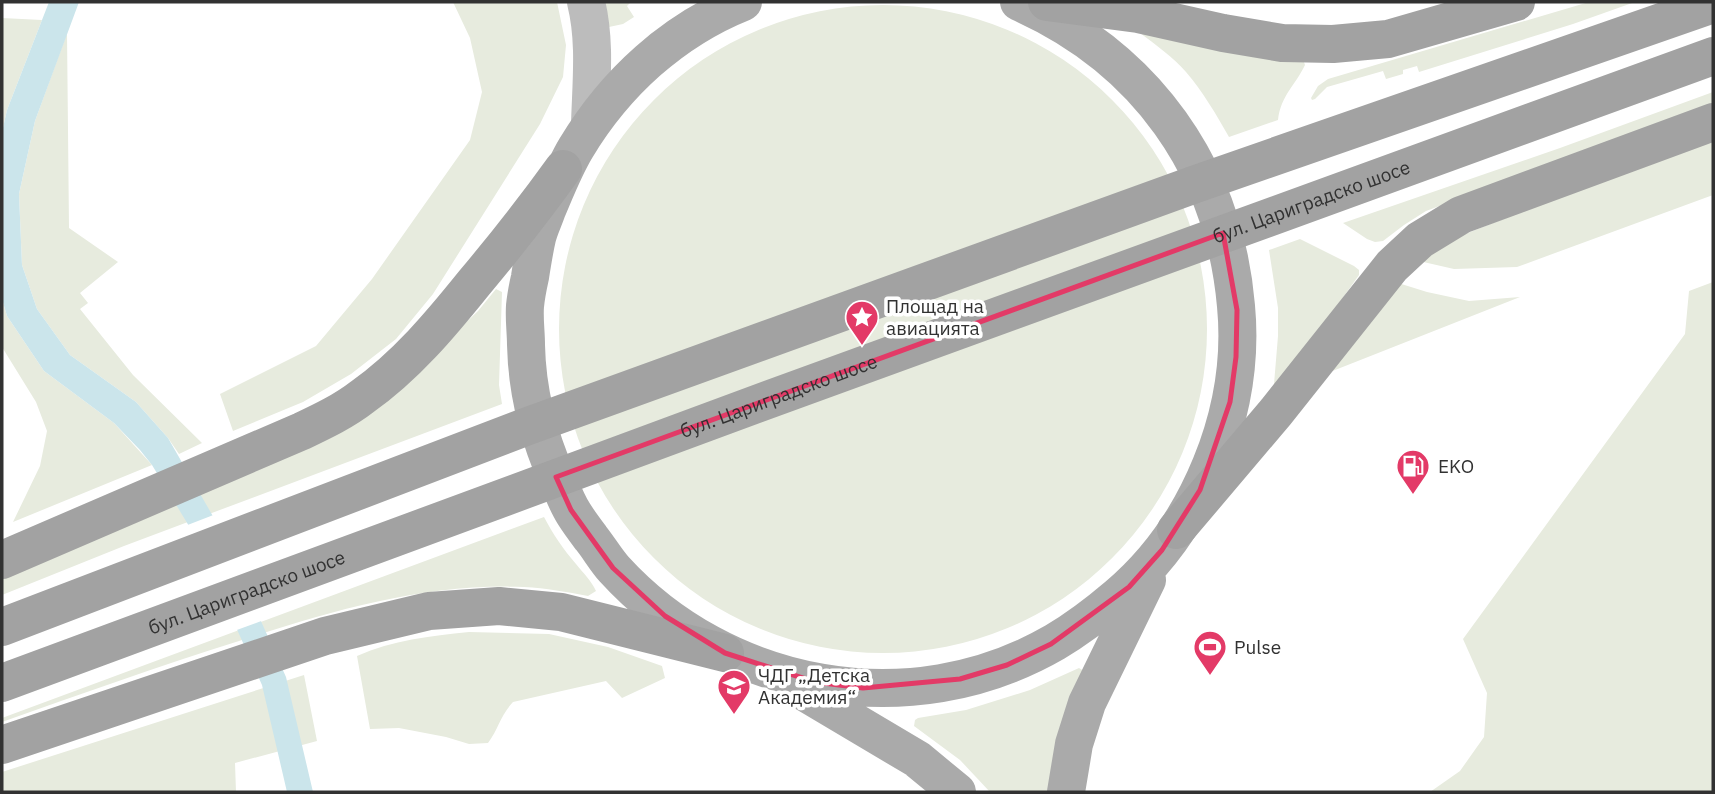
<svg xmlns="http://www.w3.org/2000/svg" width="1715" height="794" font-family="'IBM Plex Sans',sans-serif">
	<rect width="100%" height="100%" fill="#fff"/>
	<!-- green -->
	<path fill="#e7ebde" d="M453,2H557L566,45L563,77L540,124L433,294L396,339L351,374L303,402L233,431L220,394L316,346L372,279L470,140L482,92L470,38Z
		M604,2H631L627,6L634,17L623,24L609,27Z
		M1589,2H1635L1573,24L1419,72L1417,66L1403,70V74L1386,79L1383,71L1327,87L1315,99L1312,100L1311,98L1318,86L1328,79Z
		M559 329a324 324 0 1 1 648 0a324 324 0 1 1-648 0Z
		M2,18L42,20L7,110L2,132Z
		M67,33L69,228L118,262L80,293L88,303L80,309L133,375L202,443L179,454L168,438L136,402L70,355L37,309L22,265L19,194L35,121Z
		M1140,33L1304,62L1305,65C1295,86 1281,95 1278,120L1229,137C1216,114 1203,92 1186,72C1173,57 1156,45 1140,33Z
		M1713,92V105L1426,211L1404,225L1383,241L1375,242L1367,239L1343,223L1560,148Z
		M1713,136V195L1517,267L1454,269L1419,261L1417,253Z
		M1300,239L1354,266L1359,270V275L1273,396L1278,336V308L1269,250Z
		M1395,282L1427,292L1469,301L1520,297L1330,372Z
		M1713,282V792H1430L1460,771L1484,737L1487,693L1463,639L1685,334L1689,291Z
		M496,289L502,292L499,385L502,404L124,546L2,595V576L391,394L478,311Z
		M2,299L7,316L44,371L114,423L152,465L13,522L40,466L47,431L36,402L2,347Z
		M544,517C553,534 563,549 576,564C583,573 591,580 596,591L588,596C567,592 546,588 524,587C426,583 331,611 239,641C159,666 81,694 2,722V718Z
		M469,632L549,634L608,647L662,666L665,678L622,698L606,681L513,702C500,716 499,728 488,743L469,744L446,737L399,728L370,729L357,656C393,640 430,636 469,632Z
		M1079,668L1084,671L1050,792H990L960,760L914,726L915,720L918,718L966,710L1030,690Z
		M304,675L317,741L235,763L236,792H2V772Z"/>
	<!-- water -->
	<path fill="#cbe5eb" d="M49,2H79L35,121L19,194L22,265L37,309L70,355L136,402L168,438L218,525L286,677L313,792H287L262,685L195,536L152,465L140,450L114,423L44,371L7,316L2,299V132L7,110Z"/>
	<!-- pier -->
	<path fill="#fff" d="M216,514L264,620L234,631L192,538L185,526Z"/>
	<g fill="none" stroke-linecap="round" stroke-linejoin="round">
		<!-- secondary -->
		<path stroke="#bcbcbc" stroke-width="38" d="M586,2C596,42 591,84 590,125"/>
		<!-- primary -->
		<path stroke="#aaa" stroke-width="38" d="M743,2C673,30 615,83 576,148C564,168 556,189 547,210C544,219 539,229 537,238C534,251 532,264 530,277C528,286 526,296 525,306C524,319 526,332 526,345C527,393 538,435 557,478C562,490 567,503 574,514C579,522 585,530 591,538C599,548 606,560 614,569C725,691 910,726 1055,642C1077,629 1098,613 1118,596C1199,527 1246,411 1236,306C1224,167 1145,58 1019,2
			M794,686L917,759L957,792
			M1066,792L1074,744L1087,703L1147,580"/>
		<!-- trunk -->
		<path stroke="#a2a2a2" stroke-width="38" d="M1047,2L1138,14L1223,33L1282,43L1333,44L1388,39L1516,2
			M1176,530L1276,412L1392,266L1420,240L1461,215L1713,122
			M2,560L302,431C323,421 344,411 362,397C406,366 441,324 474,283C505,246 535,208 563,169
			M2,745L325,636L429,611L499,606L561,612L725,653"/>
		<!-- trunk-bridge -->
		<g stroke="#a2a2a2" stroke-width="38">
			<path d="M2,627L528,426L1193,185L1713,4"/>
			<path id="s1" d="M2,683C571,471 1142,262 1713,56"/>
		</g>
	</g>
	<!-- marked area -->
	<path fill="none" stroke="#e33a67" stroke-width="5" stroke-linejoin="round" d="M1223,233L1237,310L1236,357L1230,402L1200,490L1162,550L1129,587L1051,644L1007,665L960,679L863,688L815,682L725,653L665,616L613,568L571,510L556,477Z"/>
	<!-- icons -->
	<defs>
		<symbol id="sight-pin" viewBox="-11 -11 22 30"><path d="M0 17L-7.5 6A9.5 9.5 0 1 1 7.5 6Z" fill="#e33a67" stroke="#fff"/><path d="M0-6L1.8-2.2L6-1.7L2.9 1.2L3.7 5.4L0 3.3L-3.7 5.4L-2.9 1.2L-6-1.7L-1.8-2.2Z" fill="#fff"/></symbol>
		<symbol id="fuel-pin" viewBox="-11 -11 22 30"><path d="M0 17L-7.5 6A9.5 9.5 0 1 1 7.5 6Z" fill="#e33a67" stroke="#fff"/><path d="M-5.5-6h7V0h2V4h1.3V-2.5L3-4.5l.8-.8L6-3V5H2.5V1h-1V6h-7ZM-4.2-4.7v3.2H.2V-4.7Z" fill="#fff"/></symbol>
		<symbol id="stadium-pin" viewBox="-11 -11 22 30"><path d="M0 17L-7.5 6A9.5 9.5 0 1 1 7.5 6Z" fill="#e33a67" stroke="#fff"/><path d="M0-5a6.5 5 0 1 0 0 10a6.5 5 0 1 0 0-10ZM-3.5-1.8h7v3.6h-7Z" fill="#fff"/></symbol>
		<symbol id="school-pin" viewBox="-11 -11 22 30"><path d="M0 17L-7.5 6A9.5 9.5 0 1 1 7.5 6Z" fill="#e33a67" stroke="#fff"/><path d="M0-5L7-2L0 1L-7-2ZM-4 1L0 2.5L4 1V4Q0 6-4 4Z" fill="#fff"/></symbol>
	</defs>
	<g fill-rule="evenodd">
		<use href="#sight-pin" x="843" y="298" width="38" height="52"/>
		<use href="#fuel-pin" x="1394" y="447" width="38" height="52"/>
		<use href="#stadium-pin" x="1191" y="628" width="38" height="52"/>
		<use href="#school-pin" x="715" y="667" width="38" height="52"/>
	</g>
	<g text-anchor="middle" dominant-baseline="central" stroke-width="7" stroke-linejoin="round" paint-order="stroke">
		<!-- street labels -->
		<g font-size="19" fill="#323232" stroke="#fff">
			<text stroke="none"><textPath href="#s1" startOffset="1395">бул. Цариградско шосе</textPath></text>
			<text stroke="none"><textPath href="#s1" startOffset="828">бул. Цариградско шосе</textPath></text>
			<text stroke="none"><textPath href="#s1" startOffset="261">бул. Цариградско шосе</textPath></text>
		</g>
		<!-- poi labels -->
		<g font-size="19" fill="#323232" stroke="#fff" text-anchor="start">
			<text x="886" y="306">Площад на<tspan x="886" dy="22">авиацията</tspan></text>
			<text x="1438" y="466">EKO</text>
			<text x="1234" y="647">Pulse</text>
			<text x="758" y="675">ЧДГ „Детска<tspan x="758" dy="22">Академия“</tspan></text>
		</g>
	</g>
	<!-- border -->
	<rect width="1715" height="794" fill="none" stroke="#323232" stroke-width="7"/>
</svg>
